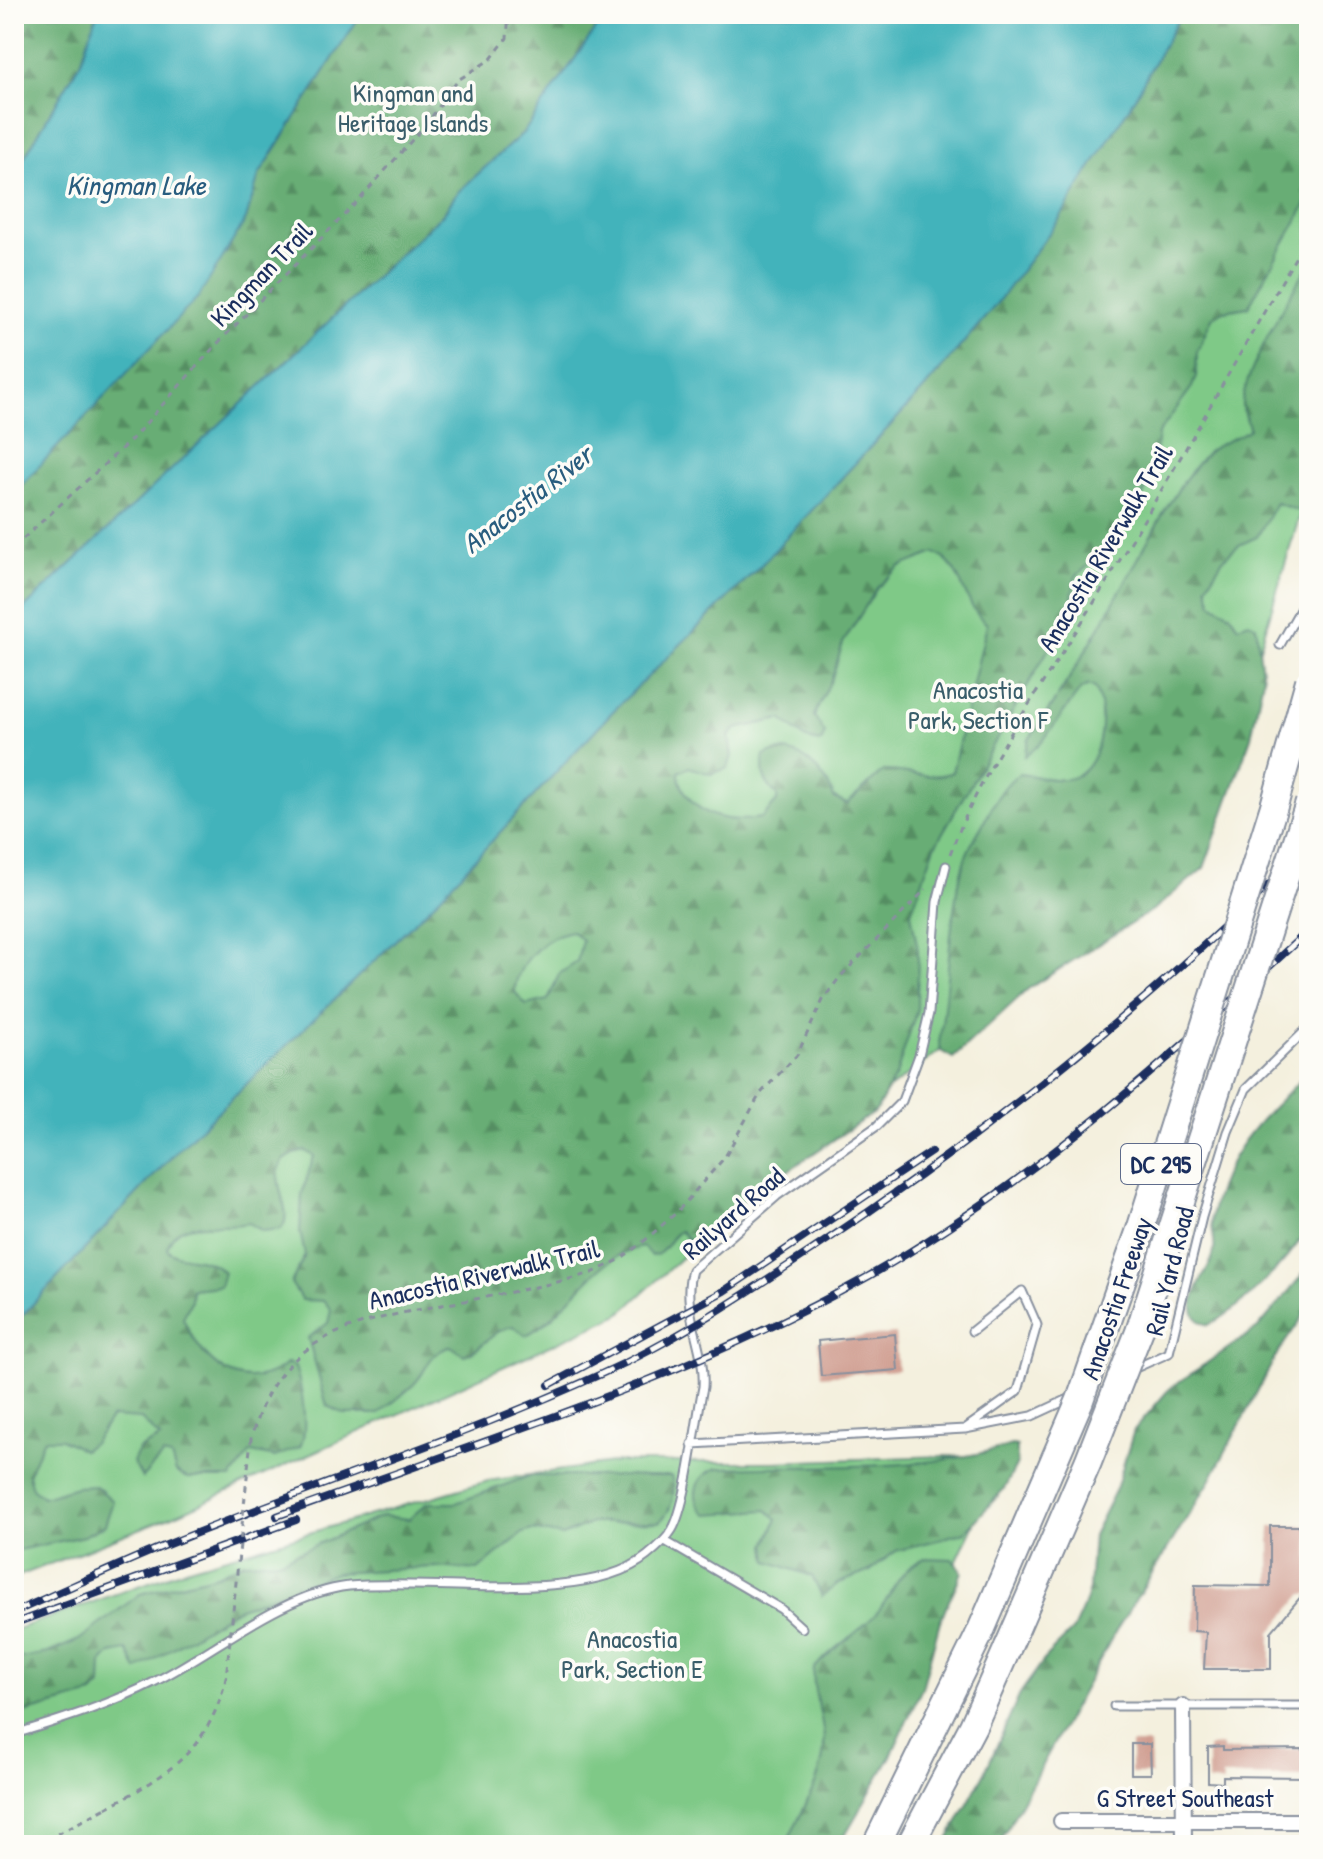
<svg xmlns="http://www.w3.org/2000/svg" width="1323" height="1859" font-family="'Patrick Hand',sans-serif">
	<defs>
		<pattern id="forest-firs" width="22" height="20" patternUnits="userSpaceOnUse" patternTransform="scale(2)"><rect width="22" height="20" fill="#67ad74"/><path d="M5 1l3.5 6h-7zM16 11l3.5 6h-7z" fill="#548d62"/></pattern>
	</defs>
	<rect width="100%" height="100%" fill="#fdfcf7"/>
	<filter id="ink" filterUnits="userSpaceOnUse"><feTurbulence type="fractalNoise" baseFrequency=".0125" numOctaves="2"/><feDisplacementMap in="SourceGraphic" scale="16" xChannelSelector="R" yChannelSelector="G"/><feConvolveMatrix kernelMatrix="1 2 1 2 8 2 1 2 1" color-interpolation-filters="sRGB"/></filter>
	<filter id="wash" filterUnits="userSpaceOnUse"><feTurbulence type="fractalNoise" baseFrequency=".006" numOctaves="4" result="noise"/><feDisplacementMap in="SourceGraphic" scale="32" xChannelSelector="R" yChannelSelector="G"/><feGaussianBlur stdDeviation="1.8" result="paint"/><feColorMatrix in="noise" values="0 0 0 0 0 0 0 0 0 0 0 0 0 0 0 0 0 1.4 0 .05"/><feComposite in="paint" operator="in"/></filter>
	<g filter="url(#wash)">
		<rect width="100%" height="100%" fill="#f4f0de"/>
		<!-- green -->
		<path fill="#7fc987" stroke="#4d7c72" stroke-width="2" d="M1181,14H1309V485L1197,856L752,1193L620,1314L180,1513L14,1578V1324L1131,104Z
			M945,1456L1005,1457L824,1845H14V1630L192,1567L488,1481L618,1462H774Z"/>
		<!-- forest -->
		<path fill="url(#forest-firs)" stroke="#416e69" stroke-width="2" fill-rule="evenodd" d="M14,14H98L81,61L14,175Z
			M361,14H606L524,132L457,193L444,213L14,618V493L166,330L246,219L259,175Z
			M1181,14H1309V199L1248,307L1224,311L1212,318L1197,352L1196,377L1192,387L1158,434L1153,472L1140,503L1099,557L1076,576L1069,614L935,846L911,913L918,950L917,1009L896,1075L876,1111L736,1206L693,1245L680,1231C667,1238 667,1254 651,1256L643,1247C592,1255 570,1314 526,1335L513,1326C491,1330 483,1350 464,1355L451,1346C424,1356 430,1369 413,1385C403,1395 390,1404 379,1414H344L327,1406L308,1338L328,1323L331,1310L324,1301L302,1300L291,1283L305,1255L300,1232L302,1194L314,1156L305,1151C250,1162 300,1208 281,1229L263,1231L248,1223C219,1230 177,1213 167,1249C178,1262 204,1252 224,1272L220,1286L192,1289L191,1301L183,1318C202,1362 241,1400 288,1363L295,1367C302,1386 309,1431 300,1447L275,1457L251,1452L231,1478H187L176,1472L171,1457L163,1455L142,1478L133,1462L139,1449L160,1438L141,1419L111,1417L94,1442L83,1450L61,1439H44L28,1475L32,1488L43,1497L76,1487L96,1486L113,1501L105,1525L84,1536L14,1551V1324L179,1149L434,903L612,712L762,564L923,390L994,307L1058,221L1131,104ZM934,553C964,565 962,606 987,624L952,772C934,781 904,770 883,771L847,804L834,798C826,771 794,739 764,756C761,775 764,782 777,795V801L762,818C730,823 701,819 684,790C681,783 678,780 679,772L689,767L711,774L728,768L732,756L729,736L736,729L781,719L806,739L821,742L825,733L814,716L832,678L843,643L877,588L899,567ZM572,931L582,940L577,962L559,974L548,1000L526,1005L515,992C515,965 545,935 572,931Z
			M1309,265V514L1276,503L1257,537L1239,545L1223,559L1207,586L1212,603L1230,614L1238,626L1249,622L1256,626L1263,679L1251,737L1204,868L1156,908L1028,989L953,1058L941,1051L939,1043C950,983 947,921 964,862C968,847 979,832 986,818C994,803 1004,783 1019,774C1033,775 1063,784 1076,776C1102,763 1107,712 1095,688L1089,685L1081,689L1042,742L1025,756L1029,739C1066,687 1097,632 1128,577C1151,536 1172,492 1203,457C1217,441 1234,441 1249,429C1249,421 1242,413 1242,406C1240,381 1293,287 1309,265Z
			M1309,1072C1309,1097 1314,1211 1308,1226C1295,1255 1237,1313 1208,1325C1174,1313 1206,1276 1213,1256C1218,1242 1209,1227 1212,1213C1226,1148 1264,1116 1309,1072Z
			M1309,1267V1308L1277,1354L1210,1481L1114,1634L1002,1838L997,1845H945L985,1772L1021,1692L1047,1656L1073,1630L1083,1608L1089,1589L1093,1535L1116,1489L1134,1430L1170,1388L1258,1328Z
			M1012,1445L1017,1446V1464L1004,1489L965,1532L896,1551L870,1571L837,1584L822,1597L812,1576L768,1561L766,1545L777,1519L767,1510L707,1514C687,1499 696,1474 718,1468C816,1464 917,1474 1012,1445Z
			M529,1476H671C677,1491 672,1512 659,1522L592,1523L562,1536L532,1530L523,1533L478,1570L434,1567L336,1573L237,1609L137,1670L127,1650L111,1653L102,1663L101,1686L93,1694L14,1716V1659L48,1653L79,1640L140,1594L217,1575L244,1562L281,1560L382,1516L409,1519L427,1503H456Z
			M925,1558L952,1559L962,1572L940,1621L922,1688L890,1758L839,1845H786C799,1815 824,1778 824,1744C825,1718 811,1693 814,1669C833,1646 861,1633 880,1609C895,1588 900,1569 925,1558Z"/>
		<!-- water -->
		<path fill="#43b3bb" stroke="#2f718c" stroke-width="2" d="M97,14H361L259,175L246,219L200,295L14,493V175L81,61Z
			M606,14H1181L1131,104L1058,221L994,307L923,390L762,564L612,712L434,903L179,1149L14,1324V618L444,213L457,193L524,132Z"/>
		<g id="blocks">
			<!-- building -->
			<path fill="#d09e91" d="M895,1334L898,1370L821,1376L818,1341Z
				M1270,1526H1309V1594H1303L1271,1632V1669H1204L1206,1632L1194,1631L1195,1585L1270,1586Z
				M1131,1744H1150L1151,1774H1131Z
				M1223,1746V1750L1305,1749V1777L1223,1776V1783L1208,1782V1747Z"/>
		</g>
	</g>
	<g filter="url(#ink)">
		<use href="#blocks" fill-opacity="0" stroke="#88909e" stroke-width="2"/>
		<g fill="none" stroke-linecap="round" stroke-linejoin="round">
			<defs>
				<path id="lane" d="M1280,645L1309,594
					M1131,1370L1169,1353L1202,1217L1228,1132L1246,1089L1309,1027
					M966,1428L1018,1391L1037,1325L1022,1291L972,1331
					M692,1444L965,1429L1032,1416L1073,1397
					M665,1541L781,1609L802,1628
					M1114,1706H1309
					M18,1733C64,1719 111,1704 154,1682C215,1652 280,1594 349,1586C428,1578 585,1606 647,1556C657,1548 666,1540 672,1530C687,1505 696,1420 703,1387C706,1347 680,1310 692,1270L777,1196L877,1126L902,1101L919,1055L929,1013L937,902L946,866"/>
				<path id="street" d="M1183,1706L1184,1845
					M1061,1821H1309"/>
				<path id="highway" d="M876,1845L979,1635
					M910,1845L973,1726L1008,1647"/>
			</defs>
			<!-- lane casing -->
			<use href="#lane" stroke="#88909e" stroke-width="11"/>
			<!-- street casing -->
			<use href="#street" stroke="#88909e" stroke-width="18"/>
			<!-- highway casing -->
			<use href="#highway" stroke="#88909e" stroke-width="30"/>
			<!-- path -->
			<path stroke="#88909e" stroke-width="3" stroke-dasharray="6 6" stroke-linecap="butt" d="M14,30L23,14
				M14,547L131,440L215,346L360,199L428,122L458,80L491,59L507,38L509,14
				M950,854C984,762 1048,679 1098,596C1171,477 1239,355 1309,234
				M643,1242L676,1213L725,1157L760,1094L797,1055L823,1000L839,978L926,889
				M36,1845L106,1808"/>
			<!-- lane -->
			<use href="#lane" stroke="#fff" stroke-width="7"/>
			<!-- street -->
			<use href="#street" stroke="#fff" stroke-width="14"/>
			<!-- highway -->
			<use href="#highway" stroke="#fff" stroke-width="26"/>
			<defs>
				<path id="rail" d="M549,1385L724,1291L931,1152
					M277,1516C475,1443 684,1380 869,1276C1033,1183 1172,1057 1309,930
					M14,1612C58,1593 102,1572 147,1553C307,1486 472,1436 629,1361C693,1329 752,1289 812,1250C989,1133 1157,996 1309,846
					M18,1622L296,1520"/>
			</defs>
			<!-- rail casing -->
			<use href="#rail" stroke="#1b2f5e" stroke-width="8"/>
			<!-- rail -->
			<use href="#rail" stroke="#fdfcf7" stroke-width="5" stroke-dasharray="15" stroke-linecap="butt"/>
			<defs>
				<path id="highway-bridge" d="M979,1635L1080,1400L1141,1227L1274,806L1309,681
					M1008,1647L1088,1462L1139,1332L1309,803"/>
			</defs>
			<!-- highway-bridge casing -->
			<use href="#highway-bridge" stroke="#88909e" stroke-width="30" stroke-linecap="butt"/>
			<!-- path-bridge -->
			<path stroke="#88909e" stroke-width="3" stroke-dasharray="6 6" stroke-linecap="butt" d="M106,1808C167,1775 209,1751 226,1678L251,1439C277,1336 350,1323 442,1305C492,1296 542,1287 592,1273L619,1260L643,1242"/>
			<!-- highway-bridge -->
			<use href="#highway-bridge" stroke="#fff" stroke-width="26"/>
		</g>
	</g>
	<g text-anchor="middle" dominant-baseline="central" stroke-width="7" stroke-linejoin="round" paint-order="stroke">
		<!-- shield labels -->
		<rect fill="#fdfcf7" stroke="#5f6c8c" stroke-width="2" x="1121" y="1144" width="80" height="40" rx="6"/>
		<g font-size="24" font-weight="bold" fill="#1b2f5e">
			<text x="1161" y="1164">DC 295</text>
		</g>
		<!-- park labels -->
		<g font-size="26" fill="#395d6a" stroke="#fdfcf7">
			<text x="413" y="92">Kingman and<tspan x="413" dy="30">Heritage Islands</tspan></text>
			<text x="978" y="689">Anacostia<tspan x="978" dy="30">Park, Section F</tspan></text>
			<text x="632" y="1638">Anacostia<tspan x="632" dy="30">Park, Section E</tspan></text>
		</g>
		<!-- street labels -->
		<g font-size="26" fill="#1b2f5e" stroke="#fdfcf7">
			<text transform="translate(261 274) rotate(-46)">Kingman Trail</text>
			<text transform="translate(1105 548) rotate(-59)">Anacostia Riverwalk Trail</text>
			<text transform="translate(733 1213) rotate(-41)">Railyard Road</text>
			<text transform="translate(1169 1271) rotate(-76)">Rail Yard Road</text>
			<text transform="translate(484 1274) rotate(-13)">Anacostia Riverwalk Trail</text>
			<text transform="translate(1116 1298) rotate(-71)">Anacostia Freeway</text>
			<text x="1185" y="1797">G Street Southeast</text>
		</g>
		<!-- water labels -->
		<g font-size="28" font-style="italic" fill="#295d7f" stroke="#fdfcf7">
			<text x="136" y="185">Kingman Lake</text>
			<text transform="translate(527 499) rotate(-38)">Anacostia River</text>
		</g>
	</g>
	<!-- margin -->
	<rect width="1323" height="1859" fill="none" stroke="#fdfcf7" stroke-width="48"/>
</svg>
